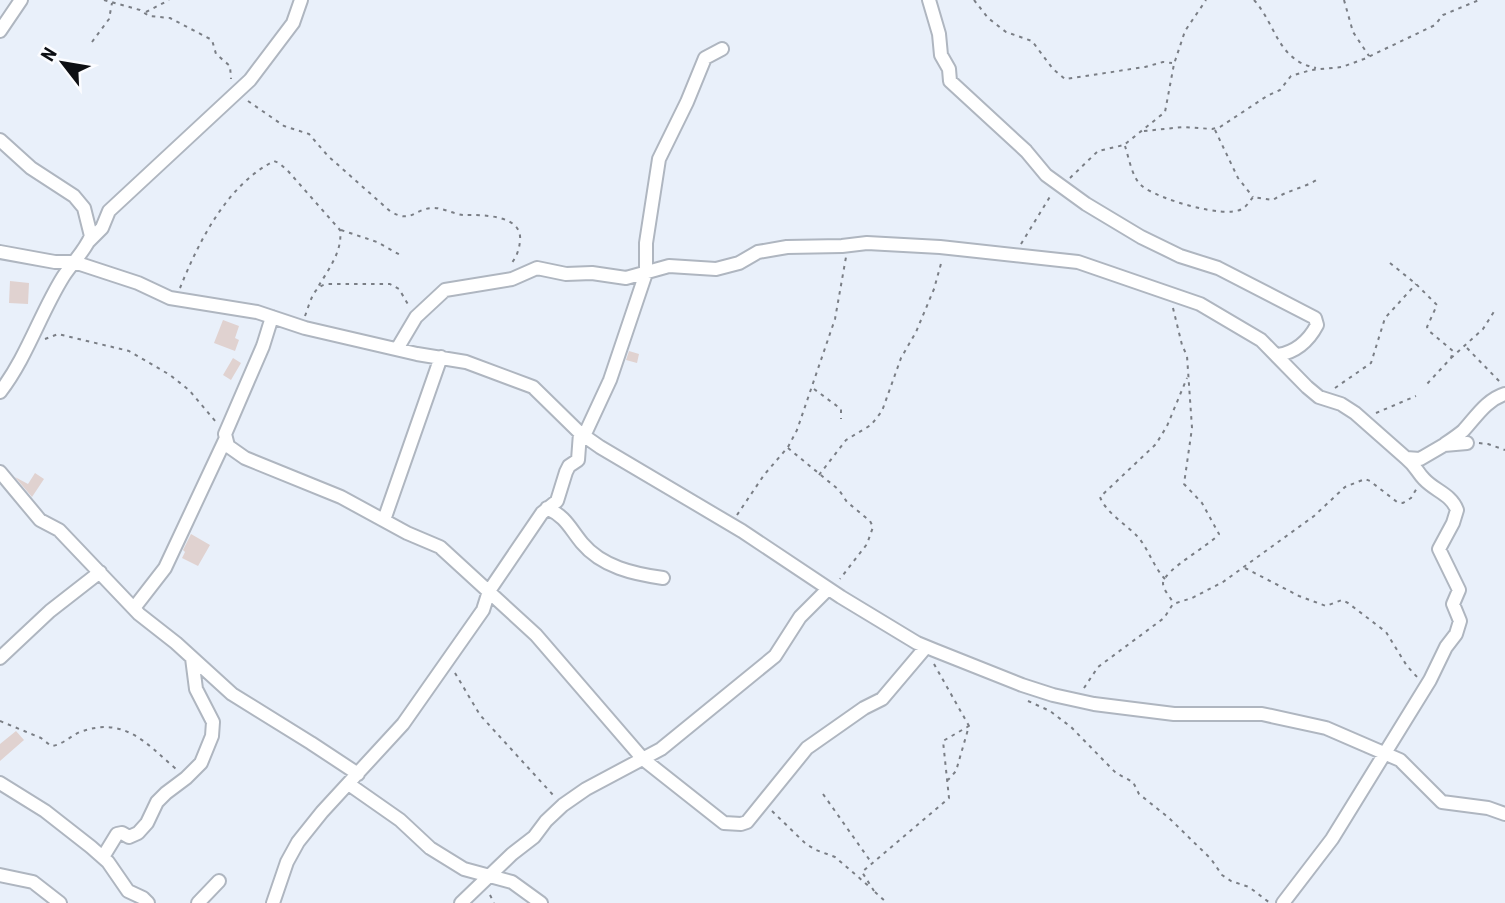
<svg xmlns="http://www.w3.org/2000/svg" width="1505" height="903" font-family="'Roboto Condensed',sans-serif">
	<rect width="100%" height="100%" fill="#e9f0fa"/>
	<!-- building -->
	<path fill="#e0d2d0" d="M10,281L29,283L28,304L9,303Z
		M223,320L239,326L235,338L239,340L235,351L214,343Z
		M629,351L639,354L637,363L626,360Z
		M233,358L241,363L231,380L223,375Z
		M35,473L44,479L32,497L15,477L28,484Z
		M191,534L210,545L198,566L182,558L185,552L183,550Z
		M16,731L24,740L0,761V744Z"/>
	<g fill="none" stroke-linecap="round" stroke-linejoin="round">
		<defs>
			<path id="minor" d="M929,0L939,34L941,55L949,69L950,81L1026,151L1046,175L1086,204L1141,237L1180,256L1218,268L1315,318L1317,325C1308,342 1296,352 1278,355
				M0,31L21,0
				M0,140L31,168L74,196L84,208L91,236C85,251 72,263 63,277C40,314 27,357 0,392
				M88,242L102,228L109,211L250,80L293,23L301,0
				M0,252L55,262H74L138,283L170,298L257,312L305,328L417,354L466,362L533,387L580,433L600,447L742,531L841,597L917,643L934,650L1022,685L1053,695L1094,704L1174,714H1262L1326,728L1400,760L1442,802L1488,808L1505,814
				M272,317L263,346L225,434L228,446L245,458L341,497L407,533L440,547L536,635L643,759L724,823L741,824L747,822L807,748L864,708L882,699L926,647
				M397,349L416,317L445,290L512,279L537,268L566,274L592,273L626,278L669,266L716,269L739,263L758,252L787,247L842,246L867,243L940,247L1078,262L1200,304L1261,340L1307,387L1319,397L1341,404L1355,413L1406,458L1420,459L1444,445L1467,443
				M584,436L610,380L646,273V243L659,159L687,102L705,58L722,49
				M1445,444C1451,440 1457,436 1463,431C1476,417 1486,400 1505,394
				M0,472L40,520L59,530L139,614L176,643L232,694L311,743L358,774
				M547,508C566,517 569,527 582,543C602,567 634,574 663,578
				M384,520L441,357
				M134,608L165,568L225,440
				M0,658L50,611L100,572
				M0,783L45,811L91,847L108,862L128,891L143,898L148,903
				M350,785L400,820L430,848L464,869L512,882L541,903
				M101,855L106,852L117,834L122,833L129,837L138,833L147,823L157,802L166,793L186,778L201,763L212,736L213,722L196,689L192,658
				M0,875L33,882L60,903
				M198,903L219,881
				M273,903L287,862L298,842L322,812L403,724L483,610L489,591L542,513L557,501L566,472L569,466L578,460L580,433
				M461,903L512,854L534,837L546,821L563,805L586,789L661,749L775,656L800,617L828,589
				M1283,903L1332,839L1430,680L1446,647L1456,634L1460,621L1453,604L1459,590L1439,549L1453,523L1457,510C1451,494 1435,491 1424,479C1417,472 1416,466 1406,458"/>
		</defs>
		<!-- minor casing -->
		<use href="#minor" stroke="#afb6c0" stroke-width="16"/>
		<!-- path -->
		<path stroke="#7a7e85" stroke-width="2" stroke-dasharray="3.5 5" stroke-linecap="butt" d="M104,0L140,10L149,16L170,18L212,40L216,54L230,66L231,79
			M974,0L988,18L1006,32L1032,41L1053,69L1065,79L1145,67L1163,62L1172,63
			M1254,0C1277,26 1277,60 1316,68
			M1344,0L1353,32L1369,56
			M146,12L169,0
			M92,42L109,19L112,3
			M248,101L284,126L309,134L328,156L391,212C412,223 413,210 431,208C442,207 453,214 463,215C481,215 523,214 520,241C519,251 516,258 510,265
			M1215,130L1238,178L1253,197
			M1144,131L1184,127L1212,129L1220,127L1267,96L1280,90L1291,76L1311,70L1342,67L1364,59L1435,25L1443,15L1479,0
			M1125,146C1129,158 1132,178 1142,186C1158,199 1224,219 1242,209C1247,206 1250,201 1253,197L1273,200C1289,189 1303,189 1320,178
			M1070,178L1098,151L1124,145L1165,112L1174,64L1185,31L1206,0
			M341,230L377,242L402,256
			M1021,244L1051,195
			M1390,263L1416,284L1437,305L1427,327L1429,331L1453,351L1451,358L1427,384
			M180,288C199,241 227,185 274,161L279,163L288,171L340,230C343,251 328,270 318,287
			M1173,308L1182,345L1187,356L1192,428L1184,484L1202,503L1219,534C1209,546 1165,569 1163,583C1163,590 1171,598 1174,604
			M305,316C310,303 313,286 327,284H390L399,289L409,306
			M45,339L58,334L129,351L170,375L189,390L216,422
			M1467,348L1500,382
			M1451,358L1483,329L1495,310
			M1335,388L1371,363L1385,318L1416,284
			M814,389L841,409V419
			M1376,413L1416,396
			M1479,443L1488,444L1505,450
			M788,448L839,490L847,502L870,521L873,527L867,544L840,579
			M819,475L846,440L871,425L882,411L901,358L916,332L934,289L942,260
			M737,515L764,475L788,447L797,430L835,319L846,257
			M1245,568L1299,596L1326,606L1342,600L1348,603L1386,632L1407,666L1418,678
			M1165,579C1153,566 1149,550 1138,537C1127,525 1106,513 1100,497L1156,444L1167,426L1187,378
			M934,664L969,726L956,771L948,780
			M455,673L480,715L554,796
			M1084,688L1098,667L1164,618L1173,604L1192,598L1223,582L1314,516L1345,487L1365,479L1370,481L1397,502L1403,503L1411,498L1417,488
			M1028,701L1050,711L1071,727L1116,773L1133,782L1139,794L1169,818L1211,859L1222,875L1231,881L1249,887L1270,903
			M0,721L41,738L51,746C63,745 70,736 80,732C124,716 145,742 176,769
			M823,794L871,862
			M772,811L806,844L816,850L835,857L871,888
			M874,891L862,872L949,798L943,741L969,726
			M875,892L887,903
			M490,895L494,903"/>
		<!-- minor -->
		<use href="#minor" stroke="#fff" stroke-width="12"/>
	</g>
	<!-- north arrow -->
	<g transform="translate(63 63) rotate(301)" stroke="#fbfcff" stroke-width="5" paint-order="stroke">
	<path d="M0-5L12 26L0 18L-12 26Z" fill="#0d0f13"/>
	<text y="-10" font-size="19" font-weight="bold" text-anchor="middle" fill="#0d0f13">N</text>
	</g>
</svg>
